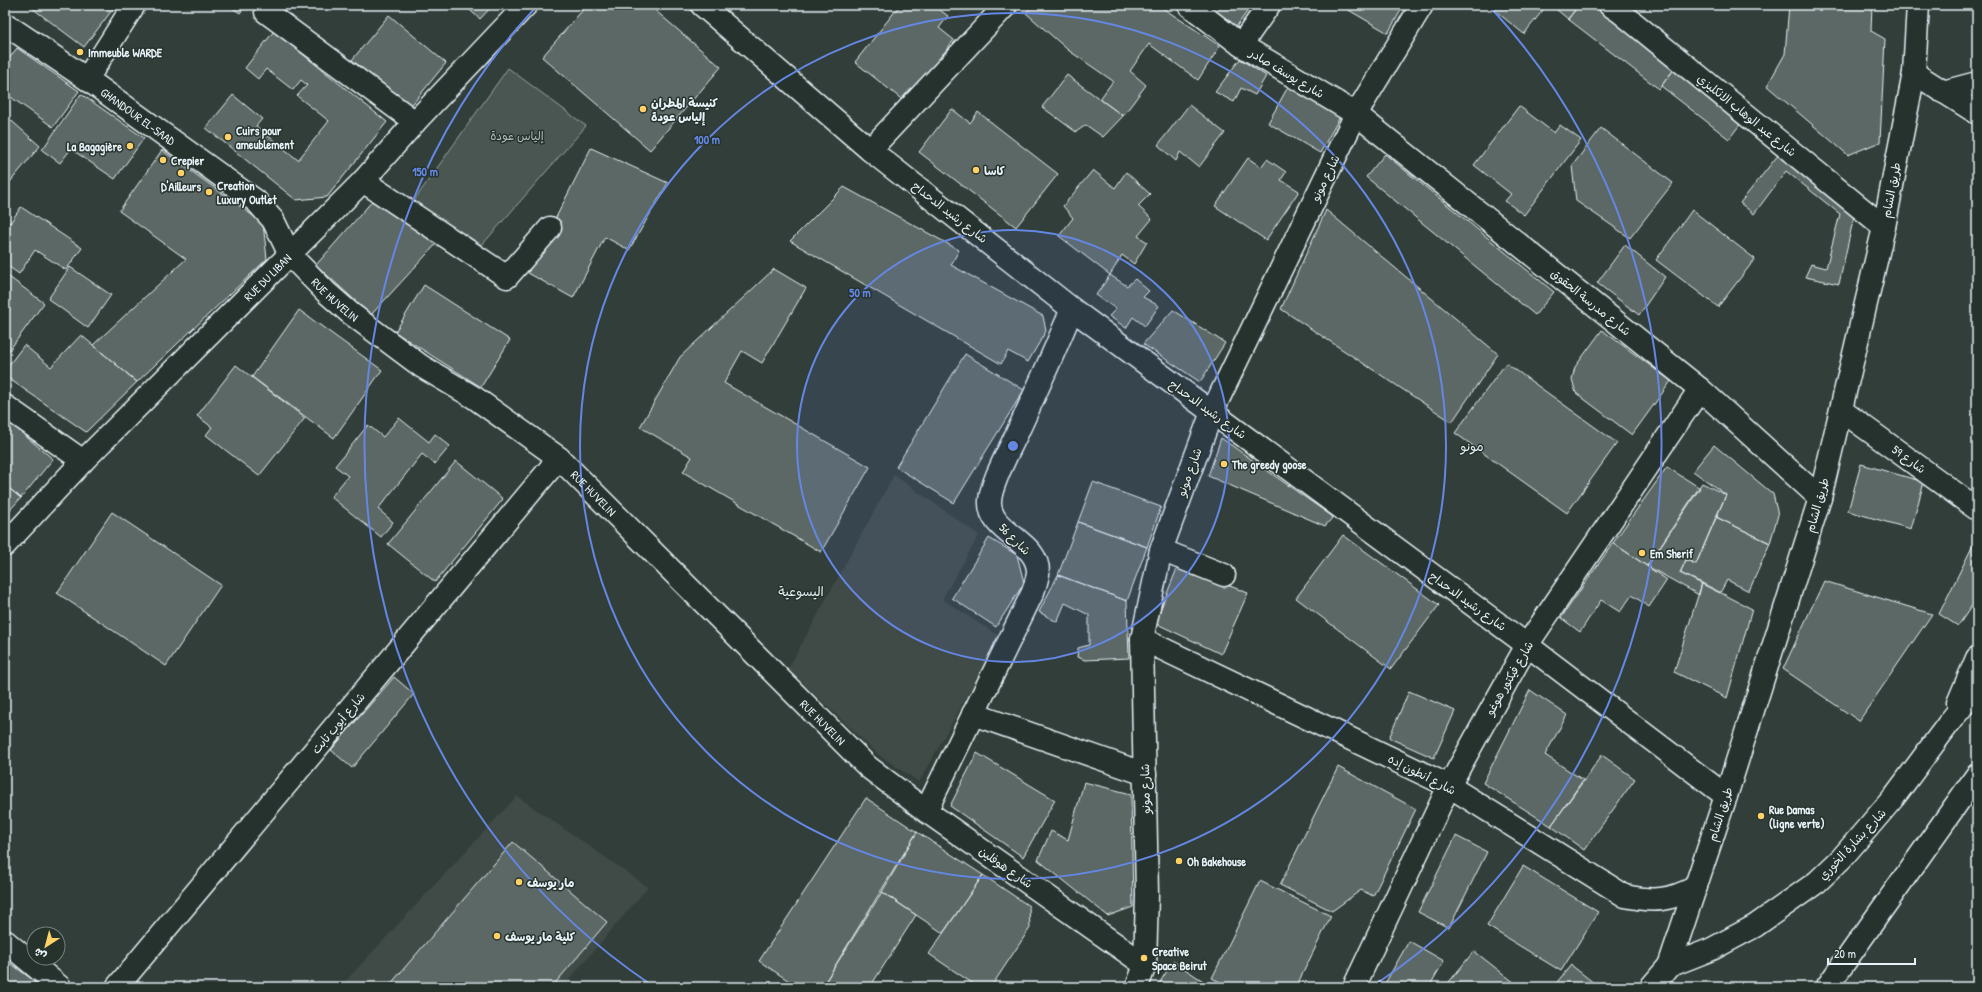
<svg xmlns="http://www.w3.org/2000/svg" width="1982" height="992" font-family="'Patrick Hand','Playpen Sans Arabic',sans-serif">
	<rect width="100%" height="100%" fill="#323e39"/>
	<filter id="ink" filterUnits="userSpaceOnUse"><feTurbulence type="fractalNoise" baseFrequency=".025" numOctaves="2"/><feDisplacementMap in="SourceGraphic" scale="8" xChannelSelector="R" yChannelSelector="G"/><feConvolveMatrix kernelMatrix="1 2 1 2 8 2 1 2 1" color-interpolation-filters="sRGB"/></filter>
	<g filter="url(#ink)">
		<!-- built -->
		<path fill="#3f4b46" d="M894,475L979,535L942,599L1000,637L919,782L879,755L788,669Z
			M517,796L648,887L563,987H340Z"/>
		<!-- green -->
		<path fill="#495651" stroke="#98a4a4" d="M508,68L586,126L482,245L413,202Z"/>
		<!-- building -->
		<path fill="#5c6865" stroke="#e8f1f8" d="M28,5H116L84,47Z
			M228,5H247L240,13Z
			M464,5H493L480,19Z
			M587,5H649L721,67L650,150L542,57Z
			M900,5H933L948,16L939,28L954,40L905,102L855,62Z
			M1032,5H1158L1220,46L1198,80L1149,44L1130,71L1146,85L1123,116L1100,99L1113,81L1068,50L1026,13Z
			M1206,5H1252L1236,27Z
			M1340,5H1404L1388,33Z
			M1488,5H1547L1524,34Z
			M1551,5H1579L1568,19Z
			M1579,5H1600L1678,64L1659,89L1568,19Z
			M1789,5H1872L1871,31L1885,39L1880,142L1848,155L1767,86L1785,54Z
			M389,15L446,63L410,107L352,60Z
			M274,31L387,122L327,197L296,200L206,128L233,95L262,119L256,126L298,160L329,121L297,96L307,85L301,80L293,90L266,69L258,79L245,68Z
			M17,48L79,91L53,127L5,93V64Z
			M1240,59L1266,76L1255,95L1241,88L1234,102L1215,92Z
			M1676,67L1744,119L1729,139L1661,86Z
			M1067,75L1123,116L1103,137L1086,125L1076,132L1042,107Z
			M1289,85L1341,115L1320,153L1268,123Z
			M81,94L144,138L115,179L71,149L60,163L42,150Z
			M1189,105L1225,133L1199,167L1180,152L1176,161L1158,145Z
			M1519,106L1554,133L1560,125L1581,140L1524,215L1505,201L1511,194L1474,165Z
			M952,109L970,123L978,112L1058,174L1016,227L919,152Z
			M5,115L40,146L5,188Z
			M1601,128L1673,183L1630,238L1576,201L1572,166Z
			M591,148L668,183L629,250L605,237L573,298L528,273Z
			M1783,149L1856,207L1839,284L1805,277L1811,264L1826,268L1840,214L1786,171L1754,214L1740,203Z
			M162,150L263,223L267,259L137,382L93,345L186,259L119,211Z
			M1385,154L1554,292L1535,315L1366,177Z
			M1248,158L1261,167L1267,159L1286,172L1281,180L1299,191L1266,240L1215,206Z
			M1093,170L1115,188L1126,172L1150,194L1138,206L1152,219L1138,236L1147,242L1134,264L1122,255L1110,275L1059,236L1073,218L1063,206Z
			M844,187L959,250L951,265L1043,316L1046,331L1028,362L1008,351L1001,364L790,241Z
			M375,198L438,242L371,315L316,265Z
			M21,207L82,248L66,270L35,250L19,274L5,264V219L10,223Z
			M1326,210L1498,354L1452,422L1281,309Z
			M1692,210L1755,259L1718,307L1656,260Z
			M1625,245L1665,277L1639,315L1597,283Z
			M70,267L111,295L88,328L48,299Z
			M774,269L806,288L762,363L742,351L724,383L870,467L821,552L683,472L692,457L640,427L680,357Z
			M5,274L44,303L5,356Z
			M1110,275L1127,286L1135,279L1149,291L1143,297L1159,306L1145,326L1133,317L1126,328L1109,316L1116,309L1096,295Z
			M424,285L510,340L481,387L395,332Z
			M299,310L382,370L334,438L252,377Z
			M1173,310L1225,343L1200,382L1143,344Z
			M1602,330L1671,381L1632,435L1576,393L1572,379L1575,367Z
			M81,335L137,382L86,432L5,376V370L24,345L51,367Z
			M965,354L1024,390L954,503L896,467Z
			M1506,363L1617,443L1567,513L1455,433Z
			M236,365L305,418L259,476L206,435L212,427L197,416Z
			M399,418L429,442L435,434L450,446L435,464L422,454L378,509L393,522L381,537L331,497L348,476L335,466L368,425L383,437Z
			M11,424L53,459L21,498L5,485V431Z
			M1221,438L1333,517L1325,526L1208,476Z
			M1714,445L1773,494L1778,515L1770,543L1716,517L1726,495L1693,471Z
			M456,461L503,499L435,582L388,544Z
			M1861,464L1924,482L1911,529L1848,511Z
			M1667,467L1700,488L1647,566L1613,543Z
			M1093,482L1161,507L1147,547L1078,522Z
			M1702,483L1726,495L1696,564L1686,560L1680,573L1702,583L1699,595L1647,566Z
			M5,485L21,498L5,515Z
			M112,512L221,585L166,666L57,593Z
			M1716,517L1770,543L1749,591L1727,580L1720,593L1680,573L1686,560L1696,564Z
			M1078,522L1147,547L1127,601L1058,575Z
			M1343,535L1439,605L1391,669L1296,598Z
			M1977,537V598L1958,626L1939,614Z
			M989,538L1017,555L1024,583L996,627L952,598Z
			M1613,543L1667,580L1649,607L1632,595L1620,612L1601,600L1580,632L1561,618Z
			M1178,566L1248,593L1221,654L1155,623Z
			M1058,575L1127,601L1129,658L1085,660L1077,657L1078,648L1089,645V615L1065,603L1057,622L1039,612Z
			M1824,581L1932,614L1859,721L1783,669Z
			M1702,583L1752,609L1727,698L1674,672Z
			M394,677L414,694L352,768L331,750Z
			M1530,690L1567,715L1545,755L1583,780L1551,826L1483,783Z
			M1409,691L1455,711L1434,758L1389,738Z
			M977,753L1055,800L1023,857L950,806Z
			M1602,755L1635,779L1584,850L1551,826Z
			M1338,767L1416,809L1373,896L1361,890L1332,911L1280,885Z
			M1084,782L1131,794L1133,907L1108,916L1038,860L1051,831L1068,840Z
			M866,798L917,832L822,987H798L759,961Z
			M917,832L983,875L943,933L882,892Z
			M1456,836L1487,852L1449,928L1418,912Z
			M513,842L607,922L552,987H388Z
			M1523,866L1598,912L1561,971L1487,926Z
			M983,875L1029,906L1030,928L991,987H978L929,954Z
			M1260,881L1331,916L1296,987H1230L1212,978Z
			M882,892L916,915L870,987H822Z
			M1409,941L1444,961L1429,987H1383Z
			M1474,951L1520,987H1445Z
			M5,959L42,987H5Z
			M1173,961L1200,979L1213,987H1157Z
			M1571,965L1599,987H1553Z"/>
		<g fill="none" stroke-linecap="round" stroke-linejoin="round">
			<defs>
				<g id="minor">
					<path d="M272,5L266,12L415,122"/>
					<path d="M702,5L870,150L1072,309L1527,645L1726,796"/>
					<path d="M1189,5L1241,45L1356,114L1700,389L1820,498"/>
					<path d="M1610,5L1619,11L1884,227"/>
					<path id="s1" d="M5,24L87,79L256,201L273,220L290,255L326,292L350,313L421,366L475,398L559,458L868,767L926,811L1145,965"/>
					<path d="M1241,45L1269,5"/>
					<path d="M1914,73L1977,113"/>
					<path d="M87,79L134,5"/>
					<path d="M1943,92L1977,83"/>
					<path d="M870,150L1006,5"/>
					<path d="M363,181L507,277L550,228"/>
					<path d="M5,406L83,461"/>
					<path d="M1841,410L1977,509"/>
					<path id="s2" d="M5,545L83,461L363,181L415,122L526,5"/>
					<path d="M1161,550L1224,575"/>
					<path d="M1142,639L1449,786L1625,896C1654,902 1669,901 1696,887"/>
					<path d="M973,714L1145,774"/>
					<path d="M926,811L1033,592C1035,586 1037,580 1038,574C1040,540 988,534 990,501C991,482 1010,449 1018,431C1037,390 1055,350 1072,309"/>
					<path d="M5,941L60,987"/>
					<path d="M1669,966L1726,796L1820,498L1884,227L1914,73L1918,5"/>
					<path d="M117,987L559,458"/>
					<path d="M1137,987L1145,965L1147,895L1142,639L1161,550L1212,412L1356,114L1422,5"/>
					<path d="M1354,987L1449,786L1527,645L1700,389"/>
				</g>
				<path id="major" d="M1958,703L1977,658
					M1651,987L1669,966L1712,949L1755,926L1817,882L1841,859L1894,797L1952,719L1977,688
					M1827,987L1977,775"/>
			</defs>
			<!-- minor casing -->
			<use href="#minor" stroke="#e8f1f8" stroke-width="25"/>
			<!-- major casing -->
			<use href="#major" stroke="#e8f1f8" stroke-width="25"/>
			<!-- minor -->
			<use href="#minor" stroke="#26332d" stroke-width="22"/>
			<!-- major -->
			<use href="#major" stroke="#26332d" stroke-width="22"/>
		</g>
	</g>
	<!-- distance rings -->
	<circle cx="1013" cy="446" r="216" fill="#6487e3" fill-opacity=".12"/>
	<g fill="none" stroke="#6487e3" stroke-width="2">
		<circle cx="1013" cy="446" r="216"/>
		<circle cx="1013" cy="446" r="433"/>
		<path d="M650 984A649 649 0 0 1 535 8M1491 8A649 649 0 0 1 1376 984"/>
	</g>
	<!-- markers -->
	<g fill="#ffd166" stroke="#26332d" stroke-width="1.5">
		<circle cx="80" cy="52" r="4"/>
		<circle cx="643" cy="109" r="4"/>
		<circle cx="228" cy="137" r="4"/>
		<circle cx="130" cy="146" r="4"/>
		<circle cx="163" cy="160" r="4"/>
		<circle cx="976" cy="170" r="4"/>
		<circle cx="181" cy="173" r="4"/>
		<circle cx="209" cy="192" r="4"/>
		<circle cx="1224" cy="464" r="4"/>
		<circle cx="1642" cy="553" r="4"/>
		<circle cx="1761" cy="816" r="4"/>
		<circle cx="1179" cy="861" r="4"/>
		<circle cx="519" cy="882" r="4"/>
		<circle cx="497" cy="936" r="4"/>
		<circle cx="1144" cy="958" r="4"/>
	</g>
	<g text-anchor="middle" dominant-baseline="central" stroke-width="3" stroke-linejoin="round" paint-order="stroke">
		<!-- poi labels -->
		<g font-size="12" font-weight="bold" fill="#e8f1f8" stroke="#26332d" text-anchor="start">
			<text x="88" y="52">Immeuble WARDE</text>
			<text x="651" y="102">كنيسة المطران<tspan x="651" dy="14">إلياس عودة</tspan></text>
			<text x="236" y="130">Cuirs pour<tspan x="236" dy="14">ameublement</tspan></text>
			<text x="122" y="146" text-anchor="end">La Bagagière</text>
			<text x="171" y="160">Crepier</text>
			<text x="984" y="170">كاسا</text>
			<text x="217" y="185">Creation<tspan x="217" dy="14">Luxury Outlet</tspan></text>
			<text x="181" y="186" text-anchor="middle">D'Ailleurs</text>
			<text x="1232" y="464">The greedy goose</text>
			<text x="1650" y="553">Em Sherif</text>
			<text x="1769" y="809">Rue Damas<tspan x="1769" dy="14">(ligne verte)</tspan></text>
			<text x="1187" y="861">Oh Bakehouse</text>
			<text x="527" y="882">مار يوسف</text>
			<text x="505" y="936">كلية مار يوسف</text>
			<text x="1152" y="951">Creative<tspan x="1152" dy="14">Space Beirut</tspan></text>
		</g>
		<!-- street labels -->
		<g font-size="12" fill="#e8f1f8" stroke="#26332d">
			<text transform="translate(1287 73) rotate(31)">شارع يوسف صادر</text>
			<text transform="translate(1747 115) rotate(39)">شارع عبد الوهاب الانكليزي</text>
			<text stroke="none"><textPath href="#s1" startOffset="162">GHANDOUR EL-SAAD</textPath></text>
			<text transform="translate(1325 178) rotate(-64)">شارع مونو</text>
			<text transform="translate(1891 190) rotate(-79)">طريق الشام</text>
			<text transform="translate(950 212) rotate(38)">شارع رشيد الدحداح</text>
			<text stroke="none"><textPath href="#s2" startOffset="375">RUE DU LIBAN</textPath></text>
			<text stroke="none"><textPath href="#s1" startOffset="435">RUE HUVELIN</textPath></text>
			<text transform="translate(1591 302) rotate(39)">شارع مدرسة الحقوق</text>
			<text transform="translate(1208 409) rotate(36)">شارع رشيد الدحداح</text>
			<text transform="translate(1909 459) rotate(36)">شارع 59</text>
			<text transform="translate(1189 472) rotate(-70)">شارع مونو</text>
			<text stroke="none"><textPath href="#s1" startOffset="759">RUE HUVELIN</textPath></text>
			<text transform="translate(1817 505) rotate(-74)">طريق الشام</text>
			<text transform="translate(1015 539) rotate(45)">شارع 56</text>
			<text transform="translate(1468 601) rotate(36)">شارع رشيد الدحداح</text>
			<text transform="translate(1509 678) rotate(-60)">شارع فيكتور هوغو</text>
			<text stroke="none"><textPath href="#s1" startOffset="1083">RUE HUVELIN</textPath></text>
			<text transform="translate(338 723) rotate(-50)">شارع أيوب تابت</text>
			<text transform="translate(1422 774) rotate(27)">شارع أنطون إده</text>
			<text transform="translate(1145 789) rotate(-91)">شارع مونو</text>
			<text transform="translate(1720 814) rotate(-72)">طريق الشام</text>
			<text transform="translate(1852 844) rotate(-47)">شارع بشارة الخوري</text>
			<text transform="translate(1006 867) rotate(35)">شارع هوفلين</text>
		</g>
		<!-- park labels -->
		<g font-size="12" fill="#b0bbbe" stroke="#26332d">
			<text x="517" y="135">إلياس عودة</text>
		</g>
		<!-- neighbourhood labels -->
		<g font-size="13" fill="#e8f1f8" stroke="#26332d">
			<text x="1472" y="446">مونو</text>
			<text x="801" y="591">اليسوعية</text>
		</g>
	</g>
	<circle cx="1013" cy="446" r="6" fill="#6487e3" stroke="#26332d" stroke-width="2"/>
	<g font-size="12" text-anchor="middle" font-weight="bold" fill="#6487e3" stroke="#26332d" stroke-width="3" stroke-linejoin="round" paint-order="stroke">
		<text x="707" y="144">100 m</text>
		<text x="425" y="176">150 m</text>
		<text x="860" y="297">50 m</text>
	</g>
	<!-- margin -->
	<rect width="1982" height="992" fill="none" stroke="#26332d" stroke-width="20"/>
	<rect x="10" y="10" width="1962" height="972" fill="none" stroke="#e8f1f8" stroke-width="1.5" filter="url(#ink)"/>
	<!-- north arrow -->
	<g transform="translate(46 946) rotate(216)"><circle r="19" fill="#26332d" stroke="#747f7e"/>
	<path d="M0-3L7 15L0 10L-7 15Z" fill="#ffd166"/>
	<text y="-6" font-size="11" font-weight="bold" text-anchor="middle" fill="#e8f1f8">ش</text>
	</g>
	<!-- scale -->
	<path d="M1828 958v6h87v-6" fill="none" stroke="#e8f1f8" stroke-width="2"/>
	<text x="1834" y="958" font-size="12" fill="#e8f1f8" stroke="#26332d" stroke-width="3" paint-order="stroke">20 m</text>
</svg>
